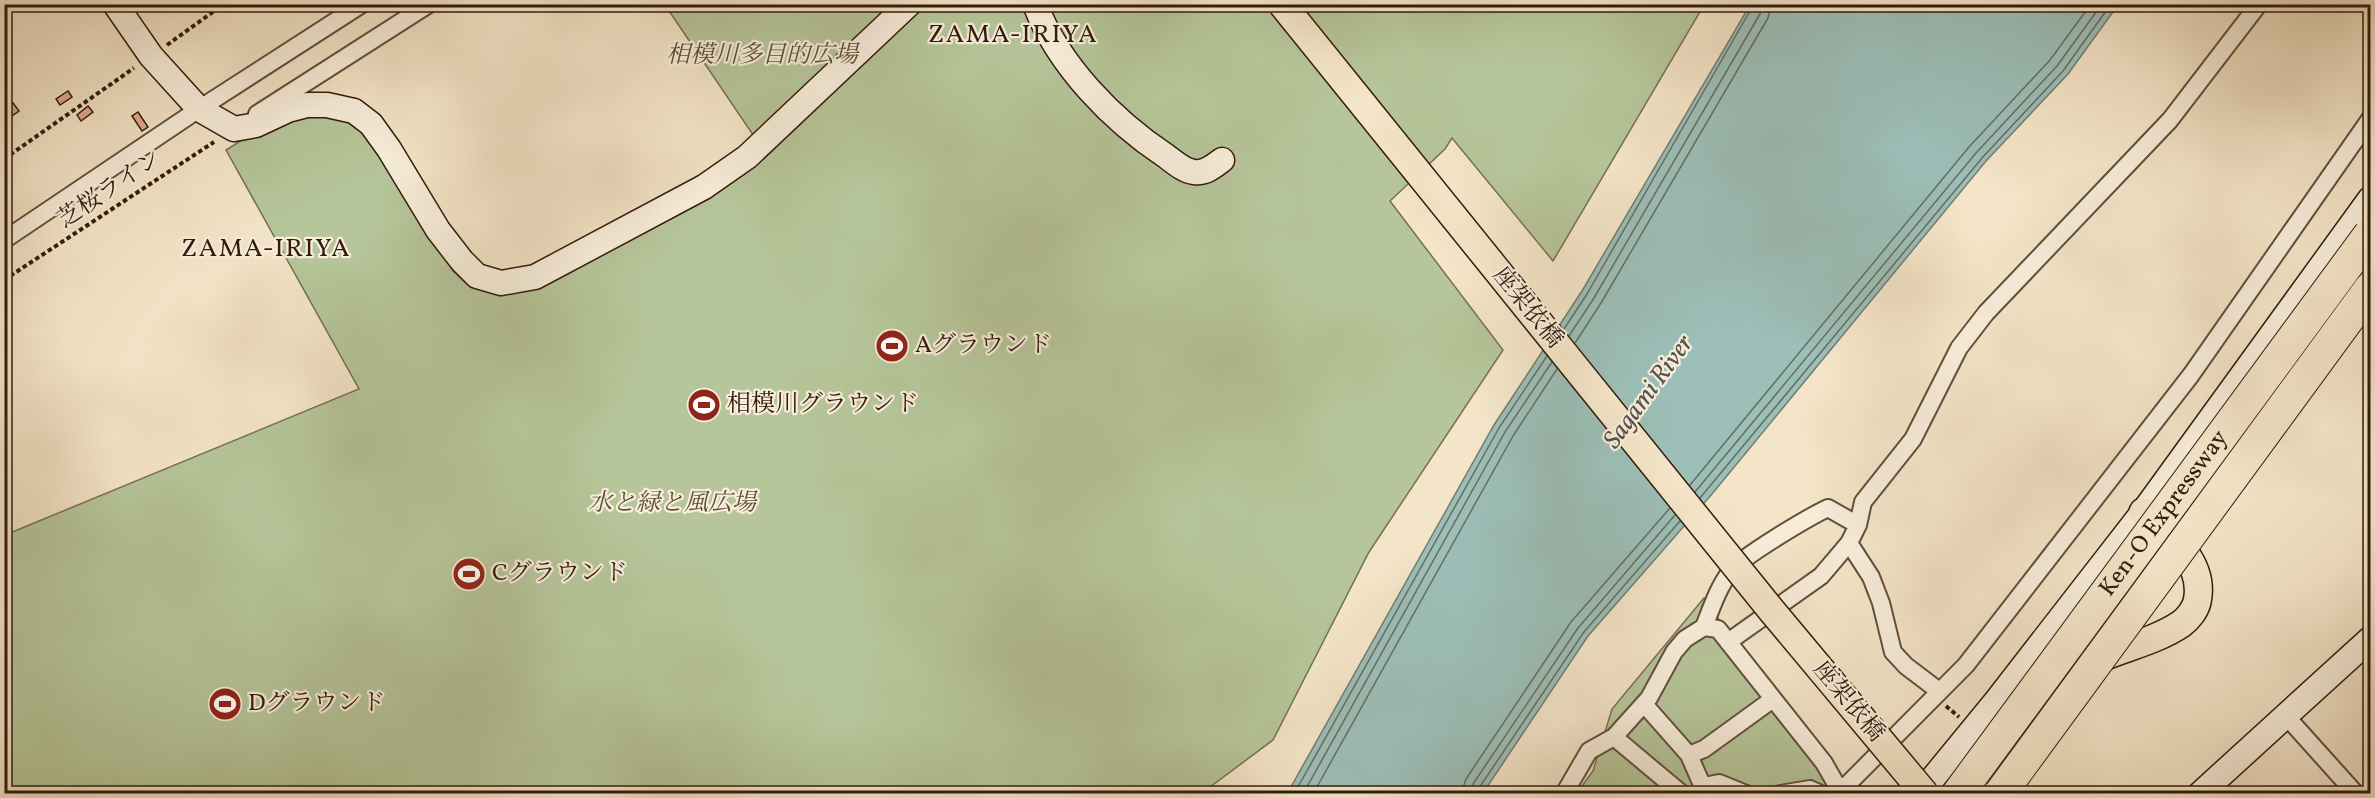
<svg xmlns="http://www.w3.org/2000/svg" width="2375" height="798" font-family="Vollkorn,'Noto Serif JP',serif">
	<rect width="100%" height="100%" fill="#f4e5c8"/>
	<filter id="stains"><feTurbulence type="fractalNoise" baseFrequency=".00333" numOctaves="4"/><feColorMatrix values="0 0 0 0 .2 0 0 0 0 .09 0 0 0 0 .02 0 0 0 .5 -.17"/></filter>
	<radialGradient id="worn" r=".72"><stop offset=".6" stop-color="#630" stop-opacity="0"/><stop offset="1" stop-color="#630" stop-opacity=".3"/></radialGradient>
	<!-- green -->
	<path fill="#b6c69a" stroke="#747054" stroke-width="1.5" d="M665,5H1704L1553,261L1452,138L1445,149L1390,201L1503,350L1369,552L1273,740L1202,793L5,794V535L359,389L226,150L261,128L327,113L347,120L366,132L453,271L470,287L501,292L762,148Z
		M1704,598L1840,793L1576,794L1593,771L1612,709Z"/>
	<!-- water -->
	<path fill="#9cbfb8" stroke="#727d74" stroke-width="1.5" d="M1750,5H2118L2068,74L1986,161L1712,494L1588,636L1483,793L1287,794L1494,425L1582,291Z"/>
	<g fill="none" stroke-linecap="round" stroke-linejoin="round">
		<!-- shore -->
		<path stroke="#676d62" stroke-width="1.5" d="M1564,329L1587,294L1754,4
			M1569,336L1594,298L1760,14L1762,4
			M1575,343L1601,303L1768,18L1771,4
			M1690,485L1969,147L2050,60L2091,4
			M1695,492L1976,153L2057,66L2102,4
			M1700,498L1982,158L2063,71L2111,4
			M1294,794L1499,428L1547,356
			M1303,794L1505,432L1552,362
			M1313,794L1513,436L1557,369
			M1461,794L1466,779L1571,622L1670,508
			M1471,794L1473,784L1578,628L1675,515
			M1478,794L1479,788L1584,632L1680,521"/>
	</g>
	<!-- building -->
	<path fill="#e2ab8c" stroke="#321b0d" stroke-width="1.5" d="M68,91L72,97L60,105L56,99Z
		M13,103L19,111L4,121V108Z
		M88,106L93,112L81,121L77,115Z
		M138,112L148,127L142,131L132,116Z"/>
	<g fill="none" stroke-linecap="round" stroke-linejoin="round">
		<defs>
			<path id="street" d="M257,114L429,4
				M4,240L199,109L362,4
				M1849,543L1871,577L1881,603L1893,652L1906,666L1939,691
				M1704,627C1711,609 1718,588 1730,572C1741,557 1809,517 1828,508L1858,525
				M1728,642L1821,576L1849,543L1858,525L1863,502L1913,439L1959,348L1986,313L2170,120L2259,4
				M1644,704L1689,755L1706,794
				M2286,716L2356,794
				M1614,737L1682,794
				M1689,755L1704,749L1773,699
				M1704,786L1719,783L1746,794
				M1564,794L1589,751L1614,737L1649,698L1674,652L1685,639L1704,627L1718,629L1824,763L1840,791
				M1780,794L1810,789L1821,794
				M1838,794L1966,665L2191,375L2370,119"/>
			<path id="secondary" d="M115,4L151,56L199,109L234,129L256,125L288,110L307,105H327L354,111L371,124L389,149L438,230L462,261L477,276L501,283L535,277L704,187L747,157L909,4
				M1035,4C1058,65 1113,121 1166,156C1174,162 1184,171 1194,172C1205,174 1214,166 1222,160
				M1920,794L1997,700L2143,512L2370,199
				M2200,794L2370,639"/>
			<path id="primary" d="M2033,713C2045,698 2056,683 2072,673C2106,650 2148,646 2181,624C2188,619 2195,610 2197,602C2206,563 2170,535 2143,512"/>
		</defs>
		<!-- street casing -->
		<use href="#street" stroke="#624e3c" stroke-width="20"/>
		<!-- secondary casing -->
		<use href="#secondary" stroke="#321b0d" stroke-width="27"/>
		<!-- primary casing -->
		<use href="#primary" stroke="#321b0d" stroke-width="30"/>
		<!-- path -->
		<path stroke="#321b0d" stroke-width="4" stroke-dasharray="4.5 3" stroke-linecap="butt" d="M167,45L224,4
			M4,159L134,68
			M4,280L214,142
			M1946,706L1959,717"/>
		<!-- street -->
		<use href="#street" stroke="#f8eedb" stroke-width="16"/>
		<!-- secondary -->
		<use href="#secondary" stroke="#f8eedb" stroke-width="24"/>
		<!-- primary -->
		<use href="#primary" stroke="#f4e5c8" stroke-width="27"/>
		<defs>
			<path id="primary-bridge" d="M1282,4L1772,611L1925,794"/>
			<g id="highway-bridge">
				<path id="s1" d="M1958,794L2370,234"/>
				<path d="M2000,794L2370,289"/>
			</g>
		</defs>
		<!-- primary-bridge casing -->
		<use href="#primary-bridge" stroke="#321b0d" stroke-width="30" stroke-linecap="butt"/>
		<!-- highway-bridge casing -->
		<use href="#highway-bridge" stroke="#321b0d" stroke-width="34" stroke-linecap="butt"/>
		<!-- primary-bridge -->
		<use href="#primary-bridge" stroke="#f4e5c8" stroke-width="27"/>
		<!-- highway-bridge -->
		<use href="#highway-bridge" stroke="#f4e5c8" stroke-width="32"/>
	</g>
	<!-- icons -->
	<defs>
		<symbol id="stadium-disc" viewBox="-11 -11 22 22"><circle r="9.5" fill="#8f2418" stroke="#f8eedb"/><path d="M0-5a6.5 5 0 1 0 0 10a6.5 5 0 1 0 0-10ZM-3.5-1.8h7v3.6h-7Z" fill="#fff"/></symbol>
	</defs>
	<g fill-rule="evenodd">
		<use href="#stadium-disc" x="873" y="327" width="38" height="38"/>
		<use href="#stadium-disc" x="685" y="386" width="38" height="38"/>
		<use href="#stadium-disc" x="450" y="555" width="38" height="38"/>
		<use href="#stadium-disc" x="206" y="685" width="38" height="38"/>
	</g>
	<g text-anchor="middle" dominant-baseline="central" stroke-width="4.5" stroke-linejoin="round" paint-order="stroke">
		<!-- park labels -->
		<g font-size="24" font-style="italic" fill="#5a4e37" stroke="#f8eedb">
			<text x="762" y="56">相模川多目的広場</text>
			<text x="672" y="504">水と緑と風広場</text>
		</g>
		<!-- street labels -->
		<g font-size="24" fill="#321b0d" stroke="#f8eedb">
			<text transform="translate(110 190) rotate(-34)">芝桜ライン</text>
			<text transform="translate(1527 308) rotate(51)">座架依橋</text>
			<text stroke="none"><textPath href="#s1" startOffset="348">Ken-O Expressway</textPath></text>
			<text transform="translate(1848 702) rotate(50)">座架依橋</text>
		</g>
		<!-- poi labels -->
		<g font-size="24" fill="#321b0d" stroke="#f8eedb" text-anchor="start">
			<text x="915" y="346">Aグラウンド</text>
			<text x="727" y="405">相模川グラウンド</text>
			<text x="492" y="574">Cグラウンド</text>
			<text x="248" y="704">Dグラウンド</text>
		</g>
		<!-- neighbourhood labels -->
		<g font-size="26" letter-spacing="1.5" fill="#321b0d" stroke="#f8eedb">
			<text x="1013" y="35">ZAMA-IRIYA</text>
			<text x="266" y="249">ZAMA-IRIYA</text>
		</g>
		<!-- water labels -->
		<g font-size="26" font-style="italic" fill="#575449" stroke="#f8eedb">
			<text transform="translate(1649 392) rotate(-54)">Sagami River</text>
		</g>
	</g>
	<!-- margin -->
	<rect width="2375" height="798" fill="none" stroke="#f4e5c8" stroke-width="24"/>
	<rect x="6" y="6" width="2363" height="786" fill="none" stroke="#321b0d" stroke-width="3"/>
	<rect x="12" y="12" width="2351" height="774" fill="none" stroke="#321b0d" stroke-width="1.5"/>
	<rect width="100%" height="100%" filter="url(#stains)"/>
	<rect width="100%" height="100%" fill="url(#worn)"/>
</svg>
